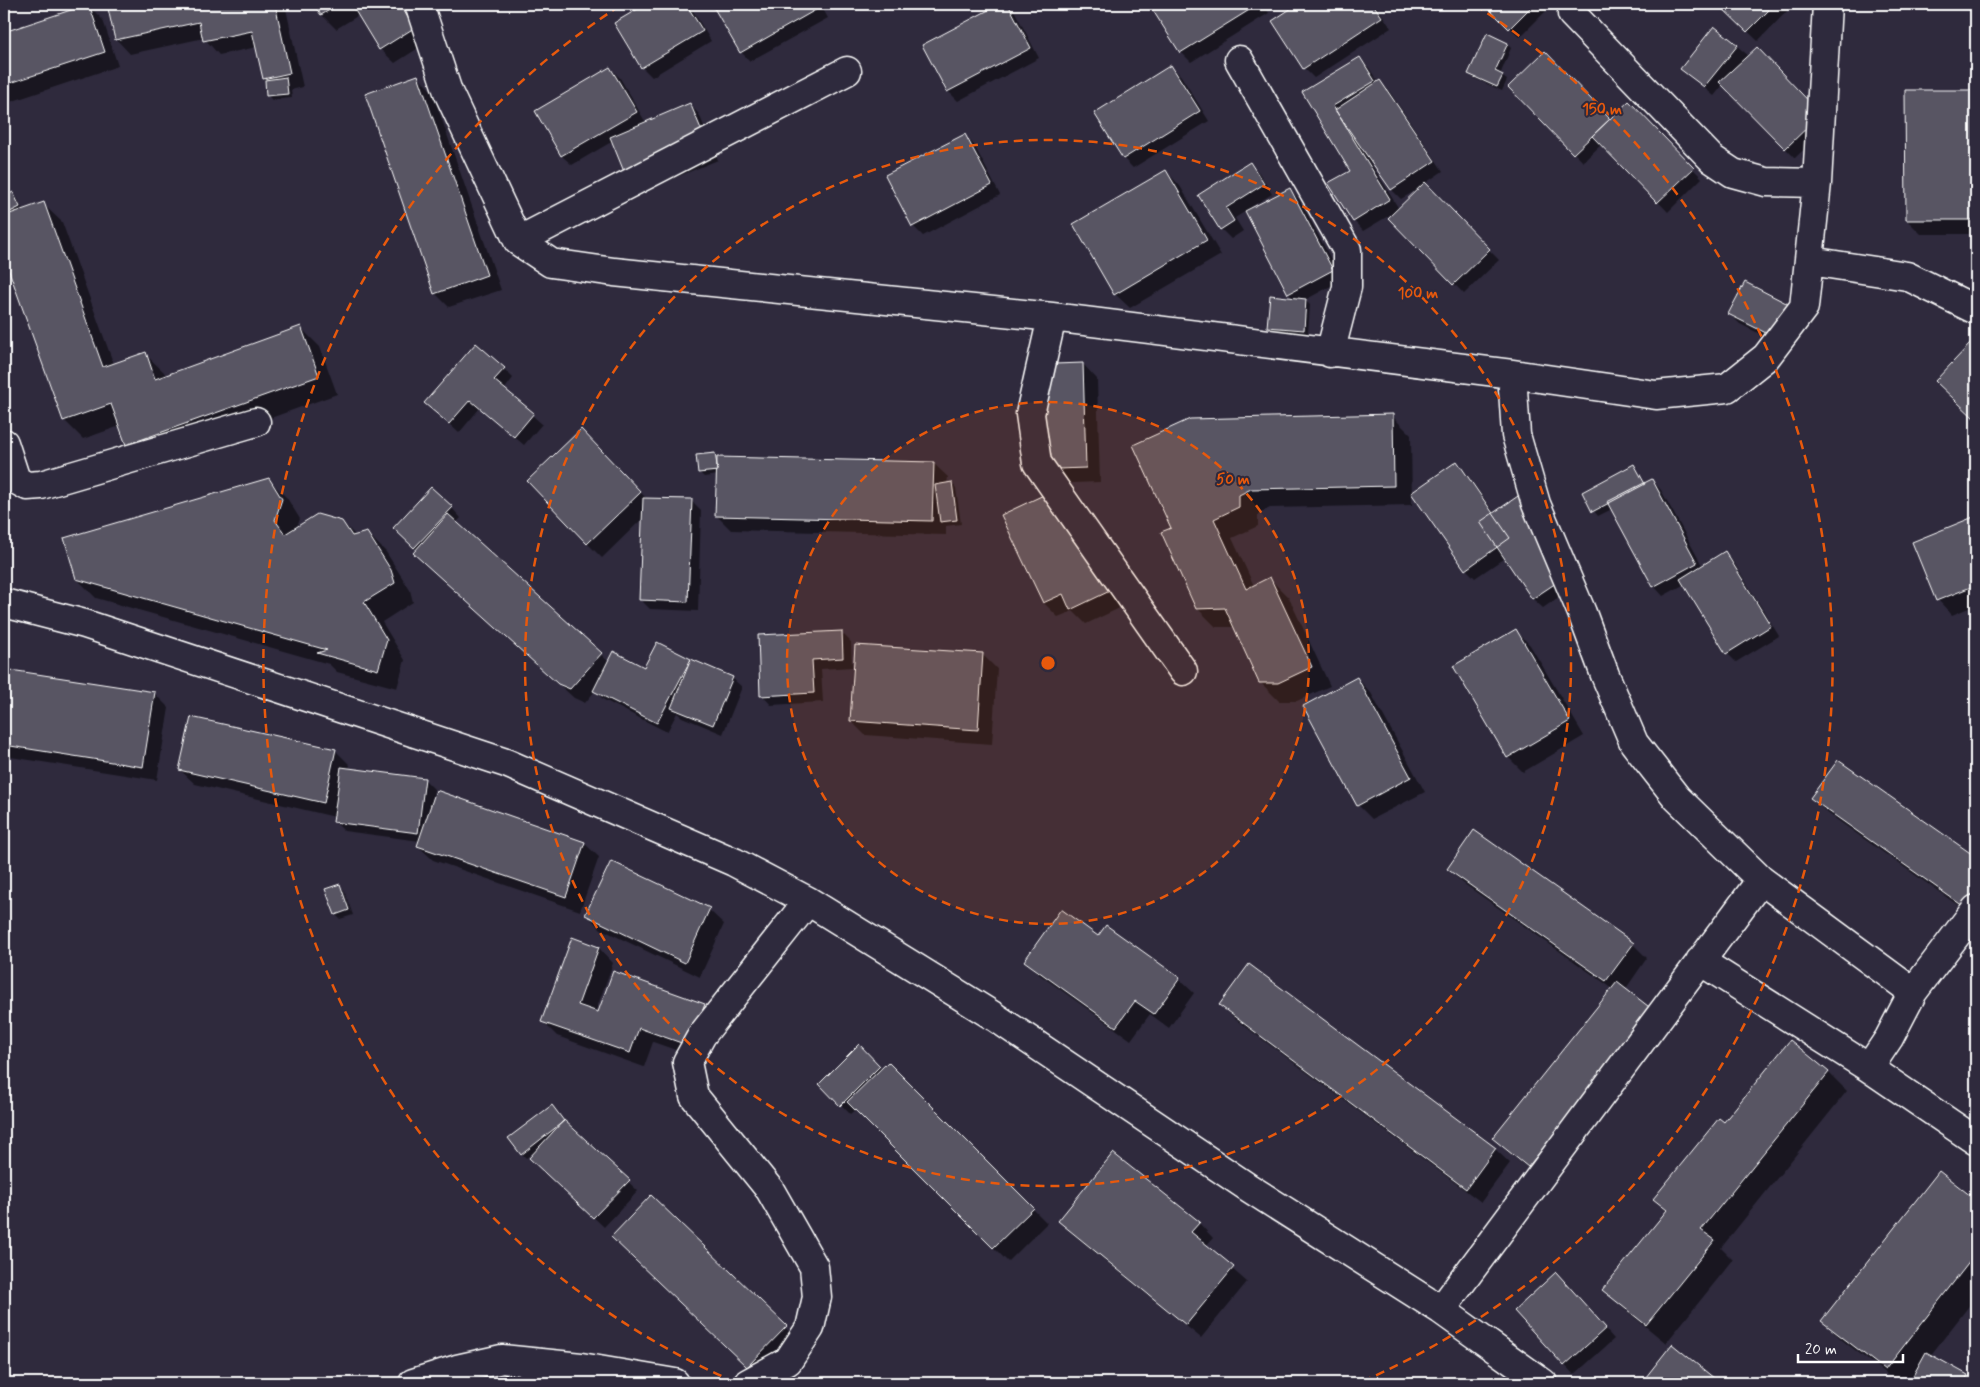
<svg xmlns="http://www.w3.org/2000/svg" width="1980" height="1387" font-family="Mynerve,sans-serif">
	<rect width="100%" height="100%" fill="#2f2a3d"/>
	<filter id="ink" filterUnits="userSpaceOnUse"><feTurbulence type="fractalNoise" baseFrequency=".02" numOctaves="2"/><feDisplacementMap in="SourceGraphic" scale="10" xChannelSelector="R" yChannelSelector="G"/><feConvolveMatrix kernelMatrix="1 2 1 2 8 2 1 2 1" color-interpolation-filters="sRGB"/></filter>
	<g filter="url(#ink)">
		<!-- shadow -->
		<path fill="#0007" fill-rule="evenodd" d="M108,4H285L303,87L291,90L292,98L272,100L268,96L266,81L264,79L257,47L219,55L204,38L130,54L116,39Z
			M315,4H404L428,42L395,63L380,49L359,15L336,29L322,15Z
			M648,4H689L711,41L652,77L642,67L616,23Z
			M725,4H820L828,18L750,61L741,52L716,8Z
			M1003,4H1007L1015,12L1039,58L958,101L948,91L924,46Z
			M1163,4H1263L1269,13L1191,62L1181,52L1154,10Z
			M1300,4H1375L1391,28L1314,78L1304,68L1273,21Z
			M1486,4H1553L1520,37Z
			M1719,4H1794L1758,41Z
			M88,5L103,20L118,66L4,104V33Z
			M1507,44L1511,48L1500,75L1507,80L1502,91L1474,78L1469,74Z
			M1737,46L1830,124L1795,158L1723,85L1714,96L1682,69Z
			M1360,59L1369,68L1378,82L1379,81L1389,91L1443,171L1424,184L1499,260L1464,294L1390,218L1395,212L1363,231L1354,221L1352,171L1304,93ZM1372,161L1392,190L1401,199L1422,187L1399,209L1370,162Z
			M1171,66L1181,76L1209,121L1133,168L1124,159L1095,114Z
			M610,68L620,78L646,123L690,105L699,114L718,160L640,192L613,141L572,165L562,156L536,112Z
			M418,77L432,91L501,290L449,307L435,293Z
			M1510,87L1610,121L1629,103L1702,178L1668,212L1602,144L1583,162Z
			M1907,91H1976V234H1921L1907,220Z
			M965,136L974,145L1000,195L923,236L913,226Z
			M1250,164L1259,173L1272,194L1251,207L1252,209L1290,190L1299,199L1342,280L1305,300L1310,305L1308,334L1273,331L1268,326L1294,299L1289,294L1246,211L1235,218L1243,231L1231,239L1221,229L1200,195Z
			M1166,171L1180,186L1221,255L1130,308L1115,294Z
			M13,194L17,198L23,211L43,204L62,222L114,365L145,354L164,372L166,376L301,328L320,347L337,394L146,463L127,444L120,426L83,439L64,420L4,254V198Z
			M1745,284L1784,346L1740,324L1730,314Z
			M1971,345L1976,350V419L1946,391Z
			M1083,364L1097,379L1100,482L1046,484Z
			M504,369L513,378L504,390L542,424L524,445L480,408L459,433L426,403Z
			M1392,416L1411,435L1412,505L1270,508L1258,514V526L1232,538L1254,586L1270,579L1289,598L1330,686L1297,701H1279L1260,682L1235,627H1216L1197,608L1162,533Z
			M595,446L647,499L692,501L701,510L698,611L650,609L640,599L643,518L602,558L587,543Z
			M715,454L719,458L933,463L948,477L947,484L952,483L956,488L961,524L946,526V535L731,530L717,516L718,475L704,477L699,472Z
			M1456,463L1466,473L1495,514L1534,504L1585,579L1543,608L1533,599L1506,557L1475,578L1466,569Z
			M1634,466L1645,483L1652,480L1661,490L1703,567L1725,553L1734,563L1779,636L1736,662L1727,653L1685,584L1663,596L1654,586L1612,509L1598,516L1594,511L1583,492Z
			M268,479L287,498L300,519L297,527L342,522L356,536L367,533L386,552L410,590L413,602L382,622L405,660L397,688L337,672L329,664L96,598L77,579Z
			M1079,501L1128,604L1086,624L1073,611L1058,617L1044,603L1002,516Z
			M452,508L461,518L456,523L609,662L645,669L657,644L690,661L732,678L742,687L723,734L682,717L677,713L667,732L604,700L595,691L585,703L574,698L429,567L414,553L417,550L404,538Z
			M1976,517V605L1952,615L1938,600L1914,543Z
			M1516,631L1530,645L1584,736L1523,772L1508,757Z
			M841,632L851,642L852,667L821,669L823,702L771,705L762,695Z
			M982,654L997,669L992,744L865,735L851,721Z
			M4,670L155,694L169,708L157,780L4,756Z
			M1357,678L1371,693L1425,792L1372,819L1358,805Z
			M192,719L336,751L350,765L349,769L424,779L434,789L432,802L584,843L599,857L580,911L433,860L418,846L420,841L344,831L335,822V817L195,784L180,770Z
			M1839,761L1976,859V918L1826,812L1812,798Z
			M612,863L709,910L724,924L700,977L601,929L587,915Z
			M1448,869L1633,944L1647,958L1625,990L1543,1180L1508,1152L1494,1138L1613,989L1463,883Z
			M339,886L344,890L353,915L340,919L336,915L327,890Z
			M1099,938L1179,979L1194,993L1169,1028L1150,1014L1131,1040L1040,975L1026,961Z
			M599,948L613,963L595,1013L598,1014L614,973L705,1005L719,1020L704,1060L653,1042L644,1067L557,1036L543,1022Z
			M1221,1005L1495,1149L1510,1163L1481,1202L1235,1019Z
			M859,1046L882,1070L888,1064L1047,1223L1008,1262L856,1109L850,1114L821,1084Z
			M1829,1073L1847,1091L1721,1248L1733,1260L1666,1343L1623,1308L1604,1289L1667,1212L1655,1199L1724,1124Z
			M564,1121L638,1191L604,1227L540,1167L533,1153L526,1158L522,1154Z
			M1939,1173L1976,1202V1297L1930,1356L1967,1376L1975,1383H1910V1381L1908,1383H1898L1842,1340L1823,1321Z
			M651,1197L800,1342L762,1381L628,1251Z
			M1059,1221L1199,1223L1213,1238L1206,1246L1247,1282L1201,1338L1074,1235Z
			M1565,1284L1614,1339L1574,1375L1515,1311Z
			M1672,1346L1718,1383H1645L1643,1382Z"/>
		<!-- building -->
		<path fill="#595564" stroke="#fff" d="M89,4L105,52L4,85V32Z
			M107,4H275L290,73L263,79L252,31L203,41L199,22L115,40Z
			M313,4H340L321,15Z
			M351,4H400L414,28L379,50Z
			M646,4H686L703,31L641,68L614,23Z
			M722,4H817L819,8L740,53L714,8Z
			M1000,4H1008L1031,48L947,92L922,45Z
			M1161,4H1259L1180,53L1152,9Z
			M1298,4H1373L1382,17L1303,69L1272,21Z
			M1484,4H1534L1509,29Z
			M1718,4H1775L1747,32Z
			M1714,26L1738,45L1704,87L1680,69Z
			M1487,33L1508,43L1495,71L1503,75L1497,87L1468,74Z
			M1757,47L1821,114L1785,149L1719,82Z
			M1545,51L1610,119L1573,154L1508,87Z
			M1360,57L1375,81L1333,106L1390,199L1353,222L1328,183L1350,171L1302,92Z
			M1171,65L1200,111L1123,159L1094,113Z
			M610,67L637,112L561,156L535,111Z
			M418,75L487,275L434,294L365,94Z
			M286,77L288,94L266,96L265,80Z
			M1380,80L1435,161L1391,190L1335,110Z
			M1905,90H1976V220H1906Z
			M1629,101L1694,168L1657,203L1592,136Z
			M690,103L710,150L629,184L610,137Z
			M965,134L992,185L912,227L885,175Z
			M1250,162L1264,184L1226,208L1234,221L1220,230L1198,195Z
			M1166,170L1207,240L1114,295L1073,224Z
			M1425,182L1490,249L1453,285L1388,218Z
			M1290,188L1333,270L1288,294L1245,211Z
			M13,192L20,207L4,215V197Z
			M44,202L103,367L146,352L155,379L301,326L319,376L126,445L111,404L63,421L4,257V216Z
			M1745,282L1790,305L1774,337L1728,314Z
			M1270,295L1306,299L1304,330L1267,327Z
			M476,343L505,368L494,380L534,413L514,437L470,400L449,424L424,403Z
			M1971,343L1976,348V420L1935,381Z
			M1083,363L1086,468L1030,470L1027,365Z
			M1393,414L1394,486L1251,489L1239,495V507L1214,519L1246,589L1270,577L1312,667L1278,683H1259L1225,608L1196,609L1161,532L1171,528L1133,445L1190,419Z
			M581,429L641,492L587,544L527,481Z
			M715,453L718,471L698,473L696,455Z
			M717,457L934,462L932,521L715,516Z
			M1457,461L1510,538L1465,570L1411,493Z
			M1634,464L1645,484L1592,512L1582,492Z
			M269,478L282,499L275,520L285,534L317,514L342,521L352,536L367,532L391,570L395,583L364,602L387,640L378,670L317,653L327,650L76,579L64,538Z
			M1652,479L1697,563L1653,587L1607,502Z
			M952,482L957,520L940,522L935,485Z
			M1065,485L1114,589L1070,610L1063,594L1043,603L1001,515Z
			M431,487L453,507L414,548L393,528Z
			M1524,492L1577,569L1532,599L1480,522Z
			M643,498L692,499L688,602L639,600Z
			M448,514L602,653L570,689L558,684L413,553Z
			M1976,516V585L1936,601L1912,542Z
			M1725,551L1771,626L1726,654L1680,579Z
			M1516,629L1570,721L1507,758L1453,666Z
			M842,631L843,658L812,660L814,693L760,696L758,635Z
			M657,642L691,659L657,723L593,691L613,651L644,667Z
			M855,645L983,653L978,730L850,721Z
			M691,659L733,677L713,725L671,708Z
			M4,669L155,692L143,767L4,745Z
			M1357,677L1411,777L1357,806L1303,706Z
			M191,717L336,749L324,803L179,770Z
			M1838,760L1976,857V902L1970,911L1810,798Z
			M341,767L425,778L418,833L333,822Z
			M436,790L585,842L566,897L417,846Z
			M1474,830L1634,943L1606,981L1447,869Z
			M611,861L710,908L685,963L585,915Z
			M340,884L349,910L335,915L325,889Z
			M1061,909L1098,936L1106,925L1180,978L1154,1014L1135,1001L1116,1027L1024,961Z
			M572,937L599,947L578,1005L598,1012L613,971L705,1004L690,1046L639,1028L630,1053L541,1022Z
			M1249,964L1496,1148L1466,1189L1219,1005Z
			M1617,982L1653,1010L1528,1167L1492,1138Z
			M1790,1040L1829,1072L1701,1230L1715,1240L1646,1325L1602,1290L1667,1210L1653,1199L1719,1118L1724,1122Z
			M859,1044L880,1066L840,1106L819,1084Z
			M888,1062L1034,1208L993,1248L847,1102Z
			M552,1105L564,1121L521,1155L508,1138Z
			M564,1120L630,1180L593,1218L529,1158Z
			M1113,1153L1200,1222L1191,1232L1234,1267L1186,1325L1058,1221Z
			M1939,1171L1976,1200V1264L1971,1260L1885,1370L1821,1321Z
			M651,1195L787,1326L747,1367L611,1237Z
			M1556,1272L1606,1328L1564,1366L1514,1311Z
			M1672,1344L1720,1383L1642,1382Z
			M1926,1352L1968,1375L1964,1383H1909Z"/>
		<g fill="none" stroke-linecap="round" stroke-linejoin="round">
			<defs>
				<path id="minor" d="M419,4L448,92L518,241L551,263L614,272L1052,317L1512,374L1656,395L1727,388L1766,357L1804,307L1817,183L1827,4
					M1572,14L1712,159L1733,173L1766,182L1817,183
					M1239,60L1347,250V287L1330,353
					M518,241L847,71
					M1810,261L1907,276L1976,310
					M1052,317L1030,414L1037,463L1183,671
					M1512,374L1516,435L1536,504L1582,613L1605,675L1634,743L1677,798L1761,880
					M4,443L16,480L27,486L41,485L256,422
					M4,603L85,624L506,763L734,862L808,901L995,1017L1249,1188L1441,1310L1543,1383
					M1700,961L1869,1068
					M1913,992L1889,1038L1869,1068L1976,1141
					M1441,1310L1761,880L1913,992L1976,909
					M413,1383L457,1369L502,1359L581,1367L675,1383
					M748,1383L788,1361L810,1328L817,1297L814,1267L770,1190L694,1096L687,1062L702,1035L808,901"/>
			</defs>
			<!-- minor casing -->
			<use href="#minor" stroke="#fff" stroke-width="31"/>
			<!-- minor -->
			<use href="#minor" stroke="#2f2a3d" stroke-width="28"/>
		</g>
	</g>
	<!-- distance rings -->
	<circle cx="1048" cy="663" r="261" fill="#e8590c" fill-opacity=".12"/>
	<g fill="none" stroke="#e8590c" stroke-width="2.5" stroke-dasharray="9 6">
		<circle cx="1048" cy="663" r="261"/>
		<circle cx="1048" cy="663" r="523"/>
		<path d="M735 1382A784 784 0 0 1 621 5M1475 5A784 784 0 0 1 1361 1382"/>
	</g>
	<circle cx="1048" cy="663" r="8" fill="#e8590c" stroke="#2f2a3d" stroke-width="2.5"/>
	<g font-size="15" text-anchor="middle" font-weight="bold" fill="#e8590c" stroke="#2f2a3d" stroke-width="4" stroke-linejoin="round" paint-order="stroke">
		<text x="1602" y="114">150 m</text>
		<text x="1418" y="298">100 m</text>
		<text x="1233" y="484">50 m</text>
	</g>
	<!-- margin -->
	<rect width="1980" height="1387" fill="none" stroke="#2f2a3d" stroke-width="20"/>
	<rect x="10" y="10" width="1960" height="1367" fill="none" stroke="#fff" stroke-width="2" filter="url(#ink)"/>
	<!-- scale -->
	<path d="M1798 1354v8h105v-8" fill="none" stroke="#ffffff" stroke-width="2.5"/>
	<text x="1805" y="1354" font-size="15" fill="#ffffff" stroke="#2f2a3d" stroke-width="4" paint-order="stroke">20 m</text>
</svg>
